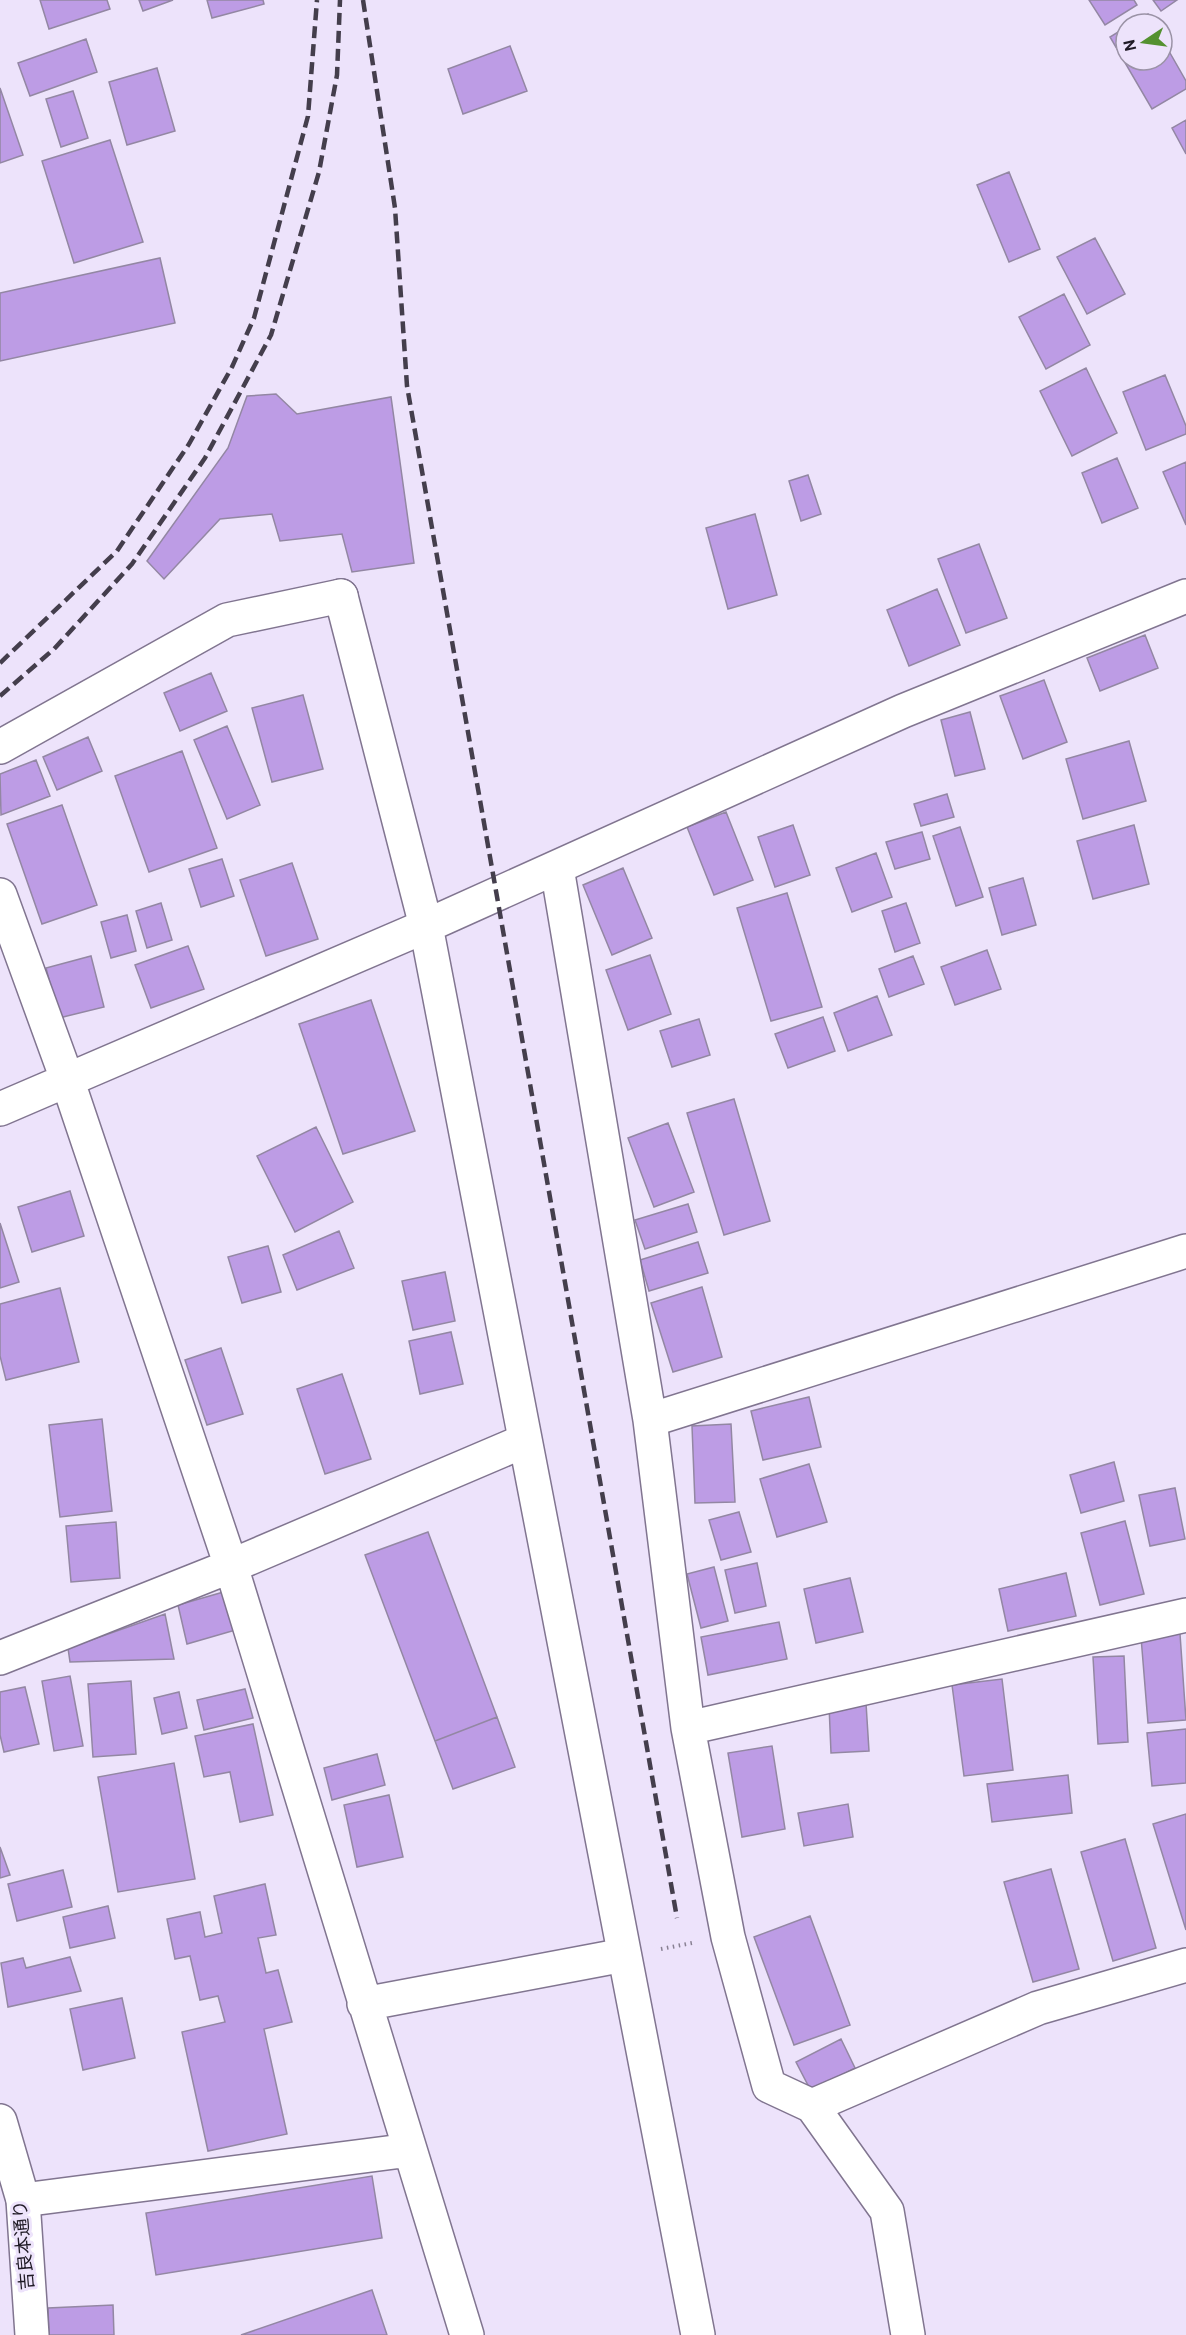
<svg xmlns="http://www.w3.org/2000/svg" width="1186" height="2335" font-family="Overpass,'Noto Sans JP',sans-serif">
	<rect width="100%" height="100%" fill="#ede3fb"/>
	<!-- building -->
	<path fill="#bd9ce5" stroke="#9387a3" stroke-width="1.5" d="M40,0H107L110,9L49,29Z
		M139,0H173L143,11Z
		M207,0H263L264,4L212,18Z
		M1089,0H1134L1137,5L1105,25Z
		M1153,0H1177L1161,11Z
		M1148,14L1154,24H1132Z
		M1126,27V60H1162V39L1186,81V89L1152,109L1110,37Z
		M86,39L97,72L30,96L18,63Z
		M510,46L527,91L463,114L448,69Z
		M157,68L175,131L127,145L109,82Z
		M0,88L23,155L0,163Z
		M73,91L88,138L61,147L46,99Z
		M1186,120V154L1172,128Z
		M110,140L143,242L74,263L42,161Z
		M1009,172L1040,249L1009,262L977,185Z
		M1095,238L1125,294L1087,314L1057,257Z
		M160,258L175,323L0,361V293Z
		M1064,294L1090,345L1046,369L1019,317Z
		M1086,368L1117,433L1072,456L1040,391Z
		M1165,375L1186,426V434L1146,450L1123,392Z
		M276,394L297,414L391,397L414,563L352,572L342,534L280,541L272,514L220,519L164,579L147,561L228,448L247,396Z
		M1117,458L1138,508L1102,523L1082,473Z
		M1186,462V525L1163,472Z
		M808,475L821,514L801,521L789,481Z
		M755,514L777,595L728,609L706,528Z
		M979,544L1007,618L966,633L938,559Z
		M937,589L960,645L909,666L887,610Z
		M1145,635L1158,668L1100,691L1087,658Z
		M211,673L227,711L180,731L164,693Z
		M1044,680L1067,742L1023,759L1000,696Z
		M303,695L323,769L272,782L252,708Z
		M970,712L985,769L955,776L941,720Z
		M227,726L260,805L227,819L194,740Z
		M88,737L102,771L57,790L43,757Z
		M1129,741L1146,801L1083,819L1066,759Z
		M182,751L217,848L149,872L115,776Z
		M36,760L50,796L1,815L0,774Z
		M947,794L954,817L921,826L914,804Z
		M62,805L97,905L42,924L7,824Z
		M726,812L753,880L714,895L687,827Z
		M793,825L810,875L775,887L758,837Z
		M1134,825L1149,884L1093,899L1077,841Z
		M960,827L983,897L956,906L933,836Z
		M922,832L930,859L895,869L886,842Z
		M876,853L892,897L852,912L836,868Z
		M222,859L234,896L201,907L189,869Z
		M292,863L318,939L266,956L240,880Z
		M623,868L652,938L612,955L583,885Z
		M1023,878L1036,925L1002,935L989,888Z
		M787,893L822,1007L771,1021L737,908Z
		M161,903L172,940L147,948L136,911Z
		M906,903L920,943L895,952L882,911Z
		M127,915L136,951L111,958L101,922Z
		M188,946L204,989L151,1008L135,965Z
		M987,950L1001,989L955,1005L941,967Z
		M650,955L671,1014L628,1030L606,970Z
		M91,956L104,1007L59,1018L46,968Z
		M913,956L924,984L889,997L879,969Z
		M877,996L892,1035L848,1051L834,1013Z
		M371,1000L415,1131L343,1154L299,1024Z
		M823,1017L835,1051L788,1068L775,1034Z
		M699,1019L710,1055L672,1067L660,1031Z
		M734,1099L770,1221L724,1235L687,1113Z
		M668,1123L694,1192L654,1207L628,1138Z
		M316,1127L353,1202L295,1232L257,1156Z
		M70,1191L84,1236L32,1252L18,1207Z
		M688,1204L697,1232L645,1249L635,1220Z
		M0,1223L19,1282L0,1288Z
		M339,1231L354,1268L297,1290L283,1255Z
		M698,1242L708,1273L649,1291L640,1260Z
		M268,1246L281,1292L242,1303L228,1257Z
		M445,1272L455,1321L413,1330L402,1281Z
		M702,1287L722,1357L673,1372L651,1303Z
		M60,1288L79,1362L6,1380L0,1356V1304Z
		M451,1332L463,1384L420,1394L409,1341Z
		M221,1348L243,1414L207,1425L185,1360Z
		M342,1374L371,1459L325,1474L297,1389Z
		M809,1397L821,1447L763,1460L751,1411Z
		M102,1419L112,1511L60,1517L49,1425Z
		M731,1424L735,1502L695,1503L692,1426Z
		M1114,1462L1124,1501L1081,1513L1070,1475Z
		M809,1464L827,1522L777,1537L760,1479Z
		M1175,1488L1185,1539L1150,1546L1139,1495Z
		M739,1512L751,1552L721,1560L709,1520Z
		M1125,1521L1144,1594L1100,1605L1081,1533Z
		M116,1522L120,1578L71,1582L66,1526Z
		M428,1532L497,1717L435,1741L365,1555Z
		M757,1563L766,1606L735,1613L725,1570Z
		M714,1567L728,1621L701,1628L687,1574Z
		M1066,1573L1076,1616L1008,1631L999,1589Z
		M850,1578L863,1632L816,1643L804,1589Z
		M227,1591L239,1629L187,1644L178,1605Z
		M165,1614L174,1659L70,1662L68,1648Z
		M779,1622L787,1659L708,1675L701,1637Z
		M1180,1634L1186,1720L1148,1723L1141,1637Z
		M1124,1656L1128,1742L1098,1744L1093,1657Z
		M70,1676L83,1746L54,1751L42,1681Z
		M1002,1679L1013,1770L964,1776L952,1685Z
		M131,1681L136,1754L93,1757L88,1684Z
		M25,1687L39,1744L4,1752L0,1735V1692Z
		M245,1689L253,1718L204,1730L197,1700Z
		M179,1692L187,1728L162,1734L154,1698Z
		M866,1703L869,1751L831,1753L829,1705Z
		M497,1717L515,1767L453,1789L435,1741Z
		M253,1724L273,1815L240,1822L230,1772L204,1777L195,1736Z
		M1186,1729V1783L1152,1786L1147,1733Z
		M772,1746L785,1829L742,1837L728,1753Z
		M377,1754L385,1785L332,1800L324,1768Z
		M174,1763L195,1879L118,1892L98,1777Z
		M1068,1775L1072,1813L992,1822L987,1784Z
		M389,1795L403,1857L357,1867L344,1805Z
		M848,1804L853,1837L804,1846L798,1813Z
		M1186,1814V1930L1153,1824Z
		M1125,1839L1156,1948L1113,1961L1081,1852Z
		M0,1847L10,1875L0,1878Z
		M1051,1869L1079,1969L1033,1982L1004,1882Z
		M63,1870L72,1907L17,1921L8,1884Z
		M265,1884L276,1935L258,1938L266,1973L278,1970L292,2022L264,2029L287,2134L208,2151L182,2032L225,2022L218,1996L200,2000L190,1956L175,1959L167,1919L200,1912L205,1937L222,1933L214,1896Z
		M108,1906L115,1938L70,1948L63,1917Z
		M810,1916L850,2025L794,2045L754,1937Z
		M70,1957L81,1991L8,2007L1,1963L23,1958L26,1968Z
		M122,1998L135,2058L83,2070L70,2009Z
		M841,2039L855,2068L811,2091L796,2062Z
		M372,2176L382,2238L156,2275L146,2213Z
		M372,2290L387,2335H241Z
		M113,2305L114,2335H49L48,2308Z"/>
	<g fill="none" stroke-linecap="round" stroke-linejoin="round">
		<defs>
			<path id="street" d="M0,747L227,620L341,596
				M557,868L650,1420L688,1728L728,1937L769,2086L812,2106L887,2211L908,2335
				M0,895L67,1079L231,1566L467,2335
				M0,1109L426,926
				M650,1420L1186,1251
				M0,1658L231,1566L524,1441
				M688,1728L1186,1615
				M364,2004L624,1955
				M812,2106L1038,2008L1186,1965
				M23,2200L410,2150"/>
			<path id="secondary" d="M341,596L426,926L698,2335
				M426,926L903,711L1186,596"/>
			<path id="highway" d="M0,2121L23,2200L32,2335"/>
		</defs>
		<!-- street casing -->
		<use href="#street" stroke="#817590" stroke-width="36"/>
		<!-- secondary casing -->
		<use href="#secondary" stroke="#817590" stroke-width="36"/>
		<!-- highway casing -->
		<use href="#highway" stroke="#817590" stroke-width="36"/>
		<!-- path -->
		<path stroke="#898193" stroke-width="4" stroke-dasharray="1.5 4.5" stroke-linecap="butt" d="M661,1949L692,1943"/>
		<!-- street -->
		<use href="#street" stroke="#fff" stroke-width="33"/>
		<!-- secondary -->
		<use href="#secondary" stroke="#fff" stroke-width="33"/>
		<!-- highway -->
		<use href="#highway" stroke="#fff" stroke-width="33"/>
		<!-- rail -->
		<path stroke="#443e4c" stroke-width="4.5" stroke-dasharray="12 6" stroke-linecap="butt" d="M363,0L395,208L407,386L677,1918
			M0,663L117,551L189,444L232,367L254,318L308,116L317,0
			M0,696L54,649L132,564L205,458L271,335L319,172L337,75L340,0"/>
	</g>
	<g text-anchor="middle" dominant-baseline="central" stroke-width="6" stroke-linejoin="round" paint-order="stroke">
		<!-- street labels -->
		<g font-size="18" fill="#201b26" stroke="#ede3fb">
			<text transform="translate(25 2245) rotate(-95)">吉良本通り</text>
		</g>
	</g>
	<!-- north arrow -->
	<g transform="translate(1144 42) rotate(257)"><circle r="28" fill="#ede3fb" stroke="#9b93a6" stroke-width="1.5"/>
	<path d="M0-4.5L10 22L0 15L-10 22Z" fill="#549130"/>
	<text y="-9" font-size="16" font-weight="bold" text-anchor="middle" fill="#201b26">N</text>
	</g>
</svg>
